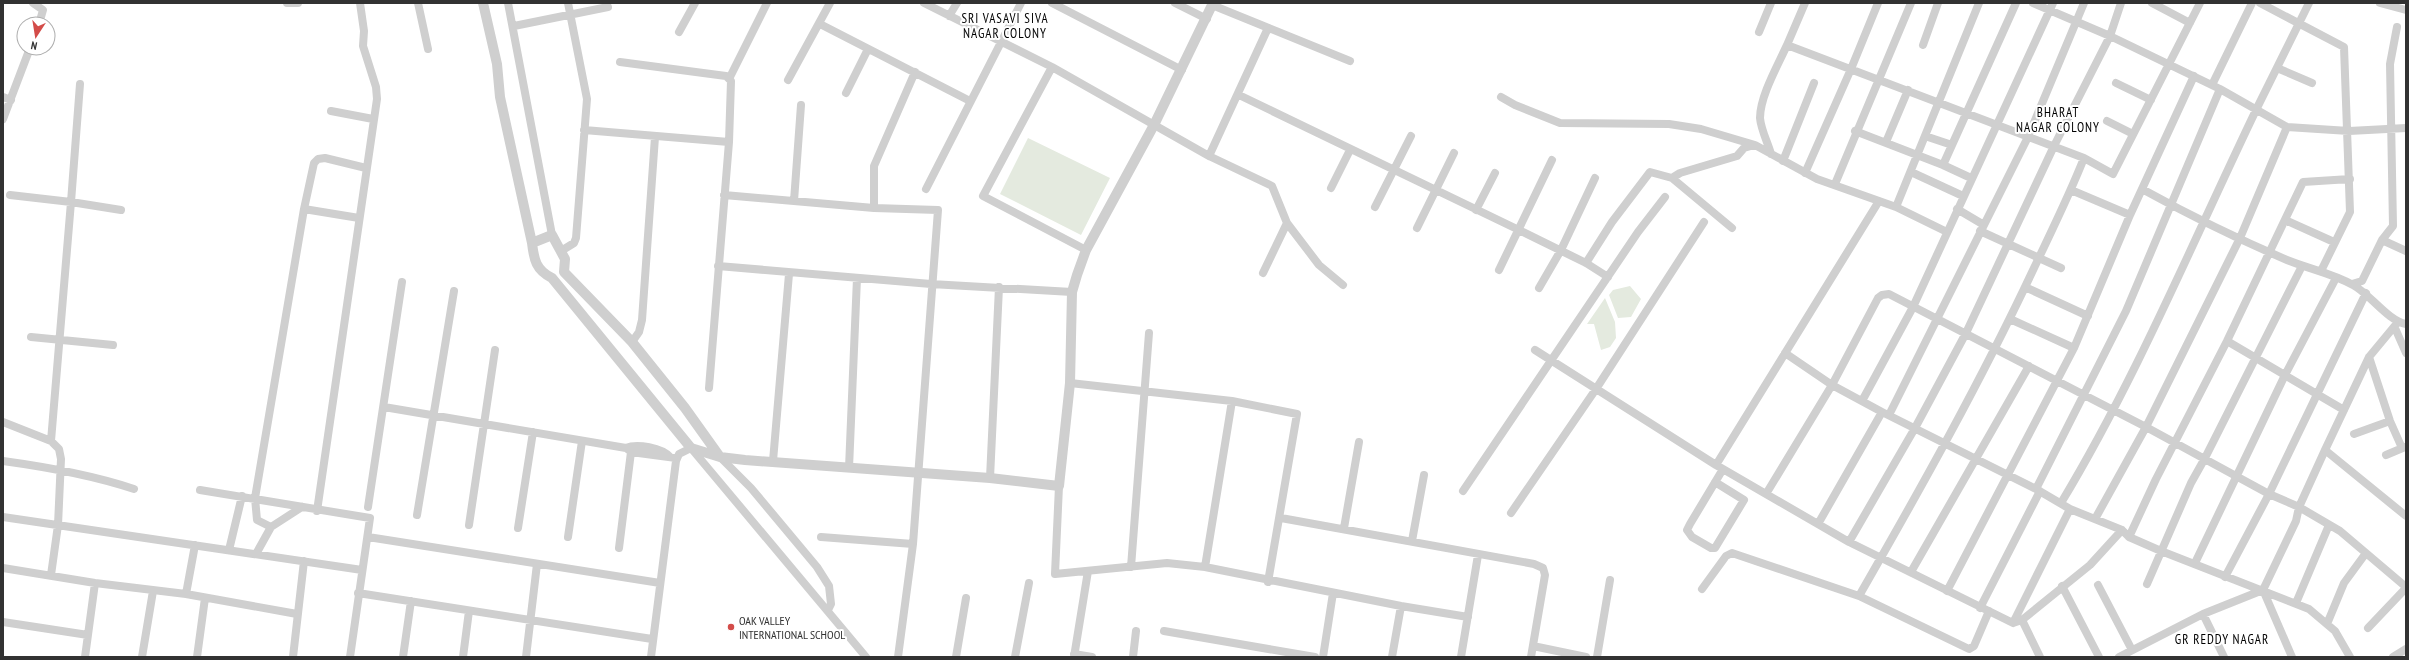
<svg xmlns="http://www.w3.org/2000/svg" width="2409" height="660" font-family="'PT Sans Narrow',sans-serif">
	<rect width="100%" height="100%" fill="#fff"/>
	<!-- green -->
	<path fill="#e4eadf" d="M1028,138L1110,178L1081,235L1000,194Z
		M1630,286L1641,299L1631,317L1618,318L1609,295L1613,290Z
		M1605,298L1615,322L1616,338L1610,347L1601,350L1594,324H1587Z"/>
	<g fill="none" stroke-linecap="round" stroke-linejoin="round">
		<!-- minor -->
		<path stroke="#cfcfcf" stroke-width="8" d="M33,3L43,10L39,24
			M287,3H298
			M418,3L428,49
			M508,3L552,235
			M924,3L1052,67L1209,156L1272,186L1287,223L1319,265L1343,285
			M1052,3L1182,70
			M1175,3L1207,19
			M1805,3L1787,45L2084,158L2113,174L2200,3
			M2033,3L2110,36L2220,89L2287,127L2349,131L2406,128
			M2152,3L2190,23
			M2260,3L2344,47L2350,212L2321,271
			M2380,3L2406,10
			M1212,5L1350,61
			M949,16L957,3
			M820,24L970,101
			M514,26L608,7
			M679,32L695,3
			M1759,32L1771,3
			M1923,45L1938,3
			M620,62L726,76L731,81L729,142L709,388
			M1052,67L983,196L1086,250
			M2277,68L2312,83
			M730,77L767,3
			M788,80L830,3
			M2116,83L2151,100
			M80,84L71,202L121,210
			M2212,85L2252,3
			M846,93L868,49
			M1239,95L1519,230L1586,263L1608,277
			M3,97L11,100
			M1501,97L1515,105L1560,123L1669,124L1701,129L1755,145L1817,179L1896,207L1947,232
			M331,111L373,119
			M3,119L30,48
			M2107,121L2133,134
			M584,130L729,142
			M1855,131L1943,165L1971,178
			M1925,136L1952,145
			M1886,142L1908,90
			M1771,154C1768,143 1761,130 1760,118C1760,96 1778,65 1787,45
			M1209,156L1268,28
			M1783,161L1814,83
			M1943,165L2016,3
			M1911,172L1963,196
			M1805,173L1851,69L1878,3
			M1672,178L1680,173L1737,156L1744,148L1754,145
			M1835,184L1911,3
			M1331,188L1350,150
			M926,189L1021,3
			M2142,189C2189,215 2238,239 2287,260C2309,269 2332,273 2353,285C2370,294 2388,321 2406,324
			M2071,190L2130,215
			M10,195L71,202L51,441
			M724,195L874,208L938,210L913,544L898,657
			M794,201L801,105
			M1375,207L1411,136
			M1896,207L1979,3
			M874,208V166L915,72
			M304,209L359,218
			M1957,209L1984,225
			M1476,210L1495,173
			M2285,220L2334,242
			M1417,228L1454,153
			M1980,231L2061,268
			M2382,240L2406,251
			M561,251L574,243L576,238L587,99L568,3
			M1586,263L1612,222L1650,172L1672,178L1732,228
			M718,266L931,284L1072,292
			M1499,270L1552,160
			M1263,273L1287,223
			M2352,284L2362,281L2382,240L2393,226L2390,64L2397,27
			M2025,287L2088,316
			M1539,288L1561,250L1595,178
			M2010,319L2074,348
			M2395,328L2406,353
			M31,337L113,345
			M2227,341L2344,410
			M632,342L639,332L642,320L655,137
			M1535,350L1716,465L1849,542L2013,623L2022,620L2090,565L2122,530
			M1785,353L1832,385L1882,412L2036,489L2070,509L2122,530L2129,537L2161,551L2309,609L2335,631L2350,657
			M2369,357L2390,421L2402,448
			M1070,383L1232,401L1297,414L1268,582
			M1862,401L1913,307L2053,3
			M384,407L626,448
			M1889,415L2028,137L2084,3
			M3,422L51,441L59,449L61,459L58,525L51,575
			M2354,434L2390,421
			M2325,450L2406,516
			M2386,455L2405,447
			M670,457C662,448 637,443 626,448L631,452L676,458
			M720,457L751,488L817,567L829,586L831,604L828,610
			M3,461C47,467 92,475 134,489
			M773,461L789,274
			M1716,465L1879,201
			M849,468L857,278
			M990,478L999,287
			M1715,482L1744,500L1715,548H1711L1692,537L1687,530L1690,524L1723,469
			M1059,486L1055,574L1167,563L1205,567L1401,606L1468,617
			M2036,489L2126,311L2220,89
			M200,490L370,518L350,657
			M1463,491L1638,232L1665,197
			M1766,494L1832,385L1878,298L1882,295L1889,294L2146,427L2269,494L2299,507L2340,531L2406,587
			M2061,503C2137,377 2193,241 2257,108C2274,73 2292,38 2309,3
			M368,507L402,282
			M317,511L377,99L376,87L363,46L364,31L360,3
			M1511,513L1596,389L1704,222
			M417,515L454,291
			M3,517L362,570
			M1281,518L1534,564L1543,568L1545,575L1531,657
			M2095,519L2146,427L2240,238L2287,127
			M1818,524L1882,412
			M469,525L495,350
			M271,527L257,520L255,498L304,209L314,163L318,159L325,158L366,168
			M518,528L533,432
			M1344,528L1359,442
			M368,537L660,583
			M568,537L582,441
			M821,537L913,544
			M2129,537L2156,479L2227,341L2303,182L2350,179
			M1412,541L1424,475
			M1849,542L1915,428L1966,333L2054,146L2110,36L2121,3
			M619,548L631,452
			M229,550L242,496
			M256,554L271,527L302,507
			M2195,563L2285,375L2336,278
			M1131,567L1149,333
			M1205,567L1232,401
			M3,568L95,583L186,594L297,614
			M1911,572L2029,366
			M2225,577L2269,494L2366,293
			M2147,584L2191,483L2205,458L2302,266
			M2098,585L2132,650
			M2062,586L2099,657
			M1702,589L1726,556L1732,553L1859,596L1969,649L1974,646L1989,611
			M2263,590L2292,657
			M1947,591L2074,348L2130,215L2194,76
			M358,593L652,639
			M186,594L195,545
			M1859,596C1921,488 1981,381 2034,268C2051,232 2069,196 2084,158
			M2296,603L2329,525
			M1980,608L2040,491
			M2203,614L2224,657
			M2022,620L2040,657
			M3,622L88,635
			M2013,623L2070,509
			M2327,624L2344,583L2366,553
			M2368,628L2406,588
			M1164,631L1315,657
			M1533,646L1586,657
			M1074,654L1092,657
			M85,657L95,583
			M142,657L153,591
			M197,657L205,598
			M293,657L304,561
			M403,657L411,601
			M463,657L469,611
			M526,657L537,564
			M651,657L676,461L679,454L691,448L866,657
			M956,657L966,598
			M1015,657L1029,583
			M1074,657L1088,571
			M1133,657L1136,631
			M1323,657L1333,593
			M1392,657L1401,606
			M1461,657L1478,555
			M1597,657L1610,580
			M2119,657L2203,614L2263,590L2296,521L2299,507L2325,450L2369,357L2398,322
			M2393,657L2406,649"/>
		<!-- tertiary -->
		<path stroke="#cfcfcf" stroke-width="10" d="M483,3L497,64L500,97L532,243C534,260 536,270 552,278L691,448L720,457L745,460L990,478L1059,486L1070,383L1072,292L1077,275L1086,250L1154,125L1213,3
			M532,243L552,235L565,259L564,272L632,342L685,408L720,457"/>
	</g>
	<!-- markers -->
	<circle fill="#d34c49" stroke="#fff" stroke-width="1.5" cx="731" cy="627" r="4"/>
	<g text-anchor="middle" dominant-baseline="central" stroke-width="4" stroke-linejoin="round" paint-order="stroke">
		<!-- poi labels -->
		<g font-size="12" fill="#323232" stroke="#fff" text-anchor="start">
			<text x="739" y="620">OAK VALLEY<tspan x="739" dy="14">INTERNATIONAL SCHOOL</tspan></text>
		</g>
		<!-- neighbourhood labels -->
		<g font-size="13" letter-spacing="1" fill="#000" stroke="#fff">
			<text x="1005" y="18">SRI VASAVI SIVA<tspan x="1005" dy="15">NAGAR COLONY</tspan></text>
			<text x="2058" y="112">BHARAT<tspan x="2058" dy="15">NAGAR COLONY</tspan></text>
			<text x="2222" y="639">GR REDDY NAGAR</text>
		</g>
	</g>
	<!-- border -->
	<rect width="2409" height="660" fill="none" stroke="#323232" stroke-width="8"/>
	<!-- north arrow -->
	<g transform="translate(36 36) rotate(192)"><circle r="19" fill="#ffffff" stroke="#adadad"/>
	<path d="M0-3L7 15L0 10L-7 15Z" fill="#d34c49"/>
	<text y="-6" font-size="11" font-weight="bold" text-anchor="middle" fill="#323232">N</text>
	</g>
</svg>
